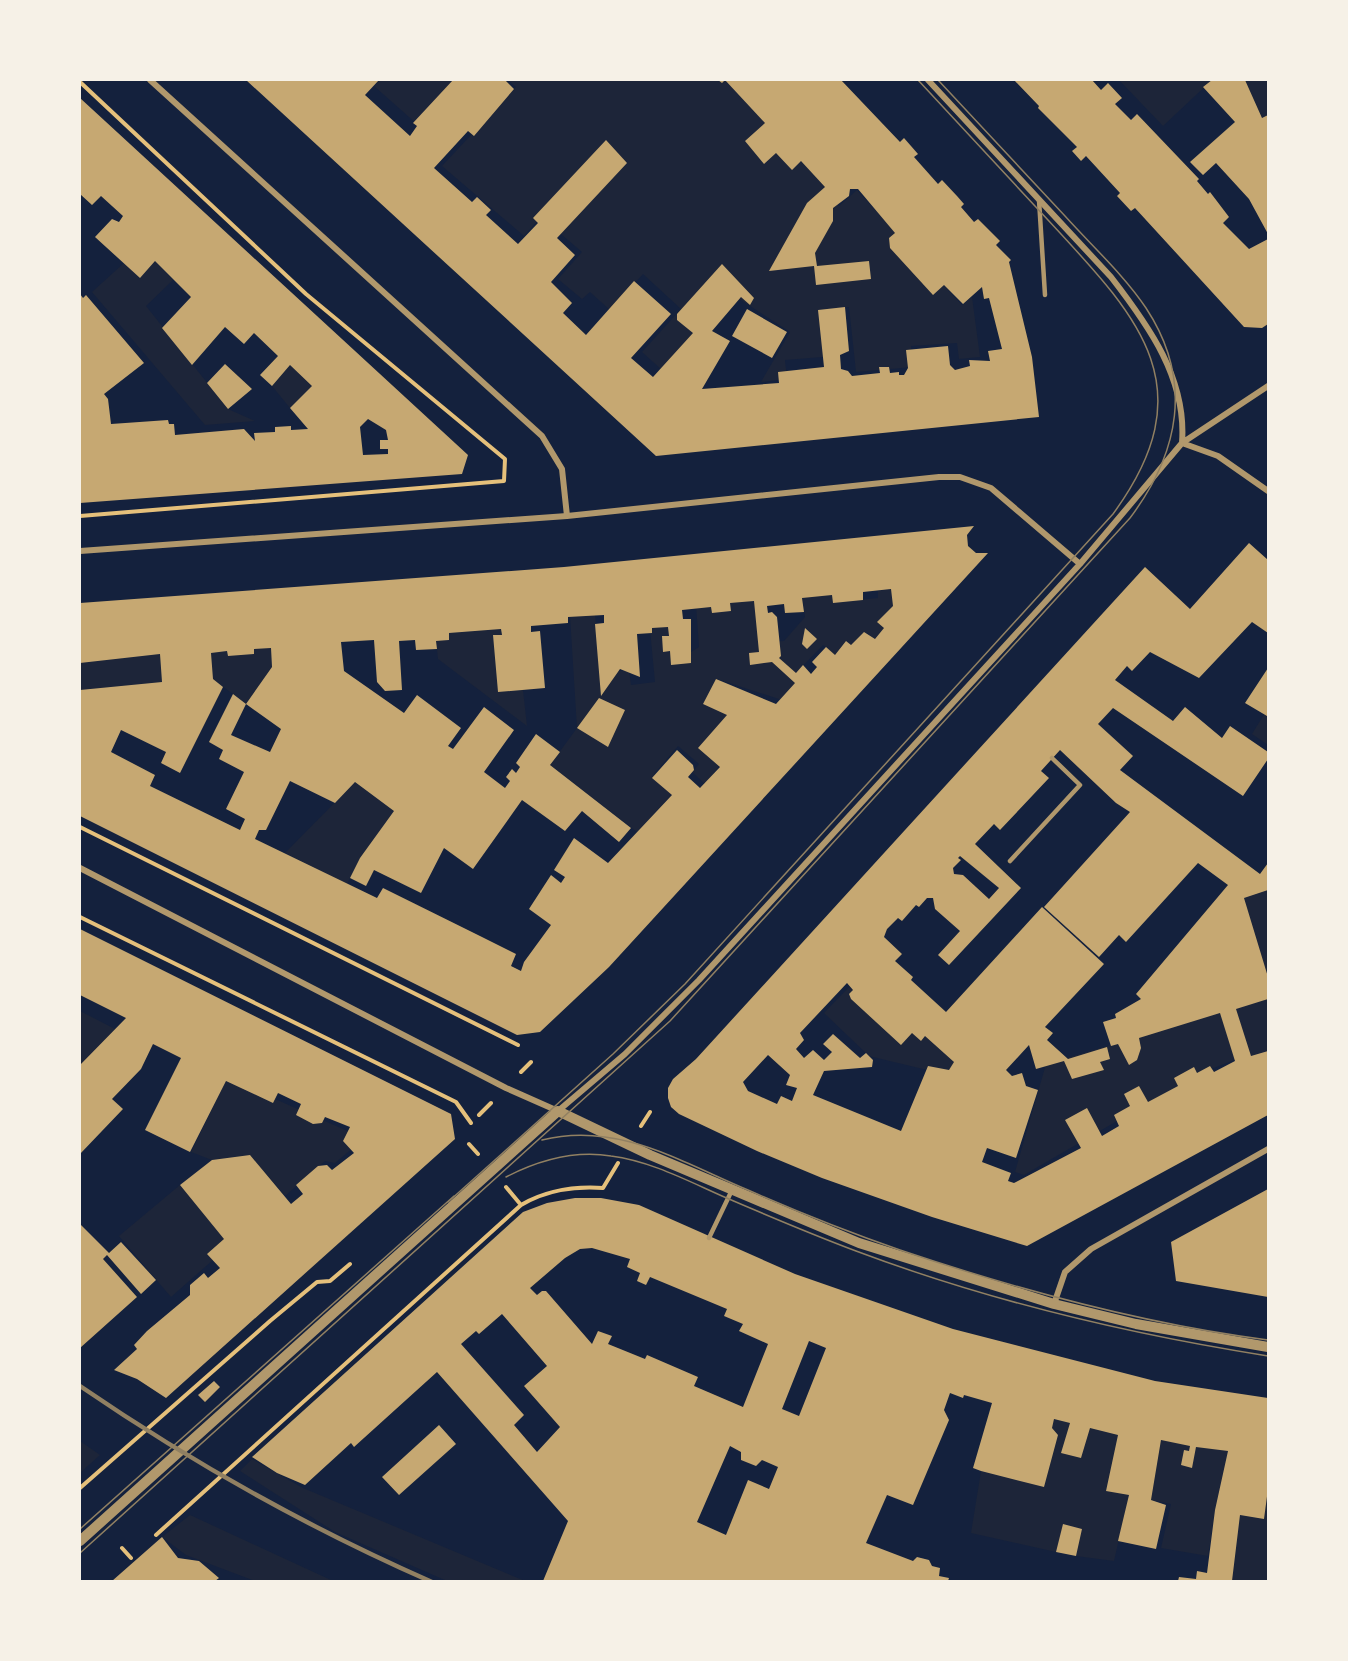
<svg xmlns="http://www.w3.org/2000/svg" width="1348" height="1661" font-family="'Asap Condensed',sans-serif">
	<rect width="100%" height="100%" fill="#14213d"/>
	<!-- green -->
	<path fill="#1d2539" d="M380,80H460L418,125L374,86Z
		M508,80H735L830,183L823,189L839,206L857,190L962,305L972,297L980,357L959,359L957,343L911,346L913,367L856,372L849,307L830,309L835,356L785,360L787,379L761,382L790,332L730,293L662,370L642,352L681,309L643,274L610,310L590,292L582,299L558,279L582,252L541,217L524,236L442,166L516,87Z
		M1119,80H1212L1163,126Z
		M1245,80H1268V115L1262,118Z
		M155,261L173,280L146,306L228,409L255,421L205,425L92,292L124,263L140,278Z
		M290,365L312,386L290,408L272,386Z
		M891,589L893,606L899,612L875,639L867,633L851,645L846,641L835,655L823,645L796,673L801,678L782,700L717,679L709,704L756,720L705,784L692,772L699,764L678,746L654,774L674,792L637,832L550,765L577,728L570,616L595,614L601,673L629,670L631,685L655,682L648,609L674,606L680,659L699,647L696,605L761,598L765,642L784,641L805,617L802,594L832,592L834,602L878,598V591Z
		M501,629L502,635L493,636L498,692L523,690L527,726L438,659L436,641L449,640V633Z
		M271,648L272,667L246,704L213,679L211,653L227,651L228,656L254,654V649Z
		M160,654L162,682L80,690V663Z
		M1268,708V745L1252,734Z
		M355,782L394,811L360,858L347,884L285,853Z
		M1268,890V977L1244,898Z
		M849,987L893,1027L909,1010L980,1074L923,1069L869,1056L824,1013Z
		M1268,999V1051L1251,1056L1250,1054L1198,1074L1024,1175L1015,1172L1046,1064Z
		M80,1011L115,1029L82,1063L80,1062Z
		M226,1081L273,1103L275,1099L352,1133L354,1147L335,1163L325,1161L285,1196L250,1155L212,1160L191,1152Z
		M180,1185L230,1245L171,1297L119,1236Z
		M1054,1419L1070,1423L1062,1453L1081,1458L1090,1428L1118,1435L1106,1490L1129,1495L1114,1561L1076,1556L1082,1529L1064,1524L1056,1552L971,1533L981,1471L1044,1487L1058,1435L1052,1428Z
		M1161,1440L1228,1451L1215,1510L1208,1556L1161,1548L1171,1504L1151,1500Z
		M80,1441L100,1455L80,1473Z
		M252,1459L303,1488L525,1581H447L335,1532L240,1471Z
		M1268,1489V1581L1232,1582L1240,1515L1264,1519Z
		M190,1515L333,1581H255L186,1555L162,1537Z"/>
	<!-- building -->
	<path fill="#c6a872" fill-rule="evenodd" d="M246,80H379L365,95L410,136L417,126L413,123L453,80H505L514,89L474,136L468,131L434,168L472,202L477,197L491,210L486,215L518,244L538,223L533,218L606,140L627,163L557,238L575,255L551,282L572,303L563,313L586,335L634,281L671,314L631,358L653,377L693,333L677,320V314L722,264L754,298L750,305L741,297L712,331L730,341L702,389L779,383L778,372L824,367L818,310L845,307L849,351L840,355L841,369L848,371L852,376L880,373L879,367H889L890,373L899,372V375H904L908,368L906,350L948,346L950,365L955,370L970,366L969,360L990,361L988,351L1002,349L989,298L984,299L982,287L963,304L944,285L933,295L890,248L889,238L895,233L858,189H850L849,196L833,208V221L815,253L817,266L869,261L871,279L816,285L814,266L769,271L807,203L825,187L801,161L792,170L776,153L764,164L745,141L765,123L725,80L722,83L718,80H841L900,142L904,138L918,154L914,157L938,184L942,180L957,196L964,204L961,207L974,222L978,219L1000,241L996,245L1011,260L1009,262L1032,357L1039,417L656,456Z
		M1014,80H1092L1101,90L1108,83L1122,98L1115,104L1131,120L1137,114L1199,179L1197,181L1208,194L1210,192L1229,217L1223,223L1249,249L1268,239V324L1262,328L1244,327L1135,208L1131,211L1117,196L1120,193L1086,156L1081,161L1072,151L1077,147L1038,108L1039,106Z
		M1212,80H1245L1262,118L1268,115V234L1249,199L1216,163L1203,175L1190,162L1235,122L1203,87Z
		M80,98L468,455L462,474L80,503V294L83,298L86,295L144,363L104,394L108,399L111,424L168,420L169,424H174L175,435L244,429L255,441L254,433L275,432V427L291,426V430L308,429L290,408L312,386L290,365L272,386L260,375L278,356L254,333L244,344L225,327L192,365L162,328L191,297L155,261L140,278L95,237L112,219L119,222L123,216L101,196L92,205L80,194ZM368,419L386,430L388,440H380V449H388V454L363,455L360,427Z
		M747,309L787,332L772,358L732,336Z
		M225,364L252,389L228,409L207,383Z
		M974,526L967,535L968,546L976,553H988L609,967L540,1032L517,1035L80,816V690L162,682L160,654L80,663V603L564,567ZM891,589L893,606L877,622L884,628L875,639L864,632L851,645L846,641L835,655L826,647L812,662L817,667L811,674L803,665L796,673L779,658L781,656L777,617L772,612L768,613L767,606L784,604L785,613L804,612L802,598L832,595L833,603L863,600V592ZM754,601L759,652L749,653L750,665L772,662L795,683L776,704L716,679L703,704L727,715L698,748L720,767L700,788L688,777L694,770L693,765L677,750L652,778L672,795L608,863L574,838L554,870L565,877L561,883L551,875L529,909L551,925L524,962L521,971L511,966L516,954L480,936L383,888L377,898L255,839L259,830H266L290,781L335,803L355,782L394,811L360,858L350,878L366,886L374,870L421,893L444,848L473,869L522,800L565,831L582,811L619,842L631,828L550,765L560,752L536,734L516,763L520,767L516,773L512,769L506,777L510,781L505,788L484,772L514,730L484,707L453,749L448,746L461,728L417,695L404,713L344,671L341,642L374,640L377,682L385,691L402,690L399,641L415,640L416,650L437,649L436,641L449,640V633L501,629L502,635H493L498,692L545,688L540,631L531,632V626L568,623V617L604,615V623L595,624L601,696L620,669L640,677L637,634L652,633V628L668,627L669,636H662L663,652L670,651L671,665L691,663V619H683L682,610L711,607L712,613L731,611L730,603ZM271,648L272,667L246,704L281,729L270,752L231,735L246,704L233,694L209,742L223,750L219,759L244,772L226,809L245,819L240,830L150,786L155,775L111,752L121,730L166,752L161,763L180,773L223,687L213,679L211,653L227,651L228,656L254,654V649Z
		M1249,543L1268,560V633L1252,622L1199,678L1150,652L1132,671L1127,666L1115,680L1173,721L1185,707L1222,738L1230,726L1268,752V759L1243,796L1113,708L1098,724L1133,756L1120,770L1260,874L1268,863V890L1244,898L1268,977V999L1236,1009L1251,1056L1268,1051V1115L1027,1246L932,1217L822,1178L757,1151L679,1114L671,1107L668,1098V1088L673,1079L696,1059L1145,567L1190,609ZM1060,750L1116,803L1130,812L1044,907L1099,957L1119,935L1126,942L1198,863L1228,885L1136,994L1141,999L1115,1014L1116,1018L1103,1022L1111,1046L1118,1044L1129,1065L1137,1060L1141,1048L1139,1038L1220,1013L1235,1061L1214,1072L1210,1066L1197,1073L1194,1067L1174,1078L1178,1086L1148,1102L1139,1086L1124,1094L1130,1106L1114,1115L1119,1126L1102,1136L1087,1108L1065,1120L1081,1148L1014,1183L1008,1181L1011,1173L982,1162L987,1148L1016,1158L1038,1090L1026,1086L1022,1073L1012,1076L1006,1070L1029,1045L1036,1069L1064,1061L1072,1079L1104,1070L1100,1062L1110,1059L1107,1047L1068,1059L1047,1040L1053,1033L1045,1027L1104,964L1042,907L946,1012L911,980L913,977L895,961L902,954L884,937L887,929L898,918L902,921L916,905L919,907L927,898H933L935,909L960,931L938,955L949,965L1021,888L975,844L994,824L1000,830L1049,778L1041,771ZM960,856L999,888L989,899L963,875L954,874L953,868L961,860L958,858ZM847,983L853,990L849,994L851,999L901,1045L912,1033L921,1041L925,1036L954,1062L949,1070L928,1066L901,1131L813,1095L824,1071L872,1067L873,1060L866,1053L860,1058L833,1034L823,1044L832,1052L824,1060L813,1050L804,1058L796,1049L804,1040L800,1033ZM768,1055L790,1075L786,1085L797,1088L792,1101L781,1096L777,1104L748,1091L743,1082Z
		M805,628L817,639L807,649L802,644Z
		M1268,668V714L1267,716L1245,703Z
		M599,698L625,710L608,747L577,728Z
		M80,929L451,1114L455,1139L166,1398L137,1379L114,1370L137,1349L134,1345L147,1331L190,1295V1285L204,1273L208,1278L220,1268L207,1254L224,1239L180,1185L212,1160L250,1155L291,1204L303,1194L296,1185L318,1166L327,1165L332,1170L354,1153L343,1141L350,1127L325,1117L322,1123L313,1124L296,1115L301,1104L278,1093L273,1103L226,1081L190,1152L145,1130L181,1058L153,1044L141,1069L112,1099L123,1109L80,1154V1065L126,1018L80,995Z
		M1268,1189V1297L1176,1281L1171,1242Z
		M575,1198H601L639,1205L795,1274L953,1329L1155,1381L1268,1398V1489L1264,1519L1240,1515L1232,1581H1178L1179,1577L1196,1579L1197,1571L1207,1573L1215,1510L1228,1451L1196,1447L1192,1468L1181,1465L1184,1450L1189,1451L1190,1446L1161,1440L1151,1500L1166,1505L1156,1549L1118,1541L1129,1495L1106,1491L1118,1435L1090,1428L1081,1458L1061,1453L1070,1423L1054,1419L1052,1428L1058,1435L1044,1487L981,1471L973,1468L992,1403L964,1395L963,1398L950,1393L944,1410L949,1420L913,1505L887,1495L866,1543L913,1561L917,1557L929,1560L932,1566L940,1568L939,1576L949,1578L948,1581H543L568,1521L437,1372L354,1447L351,1443L305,1485L277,1473L252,1457L523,1212L547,1203ZM592,1248L630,1259L627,1267L640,1273L637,1281L646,1285L650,1277L727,1309L724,1316L743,1324L739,1331L768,1344L743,1407L694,1386L698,1377L647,1355L645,1359L608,1344L612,1336L598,1331L592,1344L546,1291H542L537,1295L530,1288L565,1258L580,1249ZM502,1314L547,1366L524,1386L560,1427L537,1452L514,1425L524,1415L461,1344L476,1331L479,1334ZM809,1341L826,1348L799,1416L782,1409ZM730,1446L741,1452V1460L756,1466L762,1460L778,1467L769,1489L748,1480L726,1535L697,1522Z
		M80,1224L109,1253L121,1242L156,1280L141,1294L107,1255L103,1259L137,1297L80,1348Z
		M214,1381L220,1387L205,1402L198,1395Z
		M439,1425L456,1444L399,1495L382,1477Z
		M1063,1524L1082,1529L1076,1556L1056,1552Z
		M162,1537L178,1558L199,1561L219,1578L215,1581H112Z"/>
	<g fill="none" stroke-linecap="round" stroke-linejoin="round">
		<!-- path -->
		<path stroke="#e5c07b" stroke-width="4" d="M80,82L306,294L505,459L504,481L80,516
			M80,827L518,1045
			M80,917L456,1102L471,1123
			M521,1072L531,1062
			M479,1115L491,1103
			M641,1126L650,1112
			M469,1144L478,1154
			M506,1187L521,1205
			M80,1488L270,1321L317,1282L330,1281L350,1264
			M156,1535L521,1205C547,1190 573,1186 603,1188L618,1163
			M122,1548L131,1558"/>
		<!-- service -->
		<path stroke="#b1986c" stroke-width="4.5" d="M1039,200L1045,295
			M1010,861L1080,785L1052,758
			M709,1238L732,1190"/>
		<!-- minor -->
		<path stroke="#b1986c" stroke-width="6" d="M150,80L542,436L562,469L567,516
			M928,80L1111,277C1149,326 1187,379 1182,443
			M1182,443L1218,456L1268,491
			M80,551L567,516L939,477H960L991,488L1080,564
			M80,868L506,1088L558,1111L625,1054L699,980L1080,564L1182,443L1268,386
			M1054,1304L1065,1272L1091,1249L1268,1149"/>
		<!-- tertiary -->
		<path stroke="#b1986c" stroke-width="10" d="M80,1541L558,1111L650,1155L859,1243L1054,1304L1136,1324L1268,1347"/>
		<!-- tram -->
		<path stroke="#918062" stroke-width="1.5" d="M542,1140C617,1121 681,1162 748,1190C798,1212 848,1232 900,1250C1019,1290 1143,1324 1268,1340
			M506,1177C539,1160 574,1150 611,1156C650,1161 686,1180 722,1196C766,1215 811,1234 856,1251C989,1301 1128,1334 1268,1356
			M448,1202L613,1054L685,984L1113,514C1207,386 1138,317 1048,220C1004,173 961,126 918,80
			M80,1529L454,1196
			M80,1553L670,1021L1130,518C1179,453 1194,381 1146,308C1124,275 1092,246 1065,216C1023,171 980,125 938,80"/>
		<!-- rail -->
		<path stroke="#918062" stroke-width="4.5" d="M80,1386C191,1462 309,1528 432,1582"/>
	</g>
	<!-- border -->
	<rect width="1348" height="1661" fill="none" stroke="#f6f1e7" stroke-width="162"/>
</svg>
